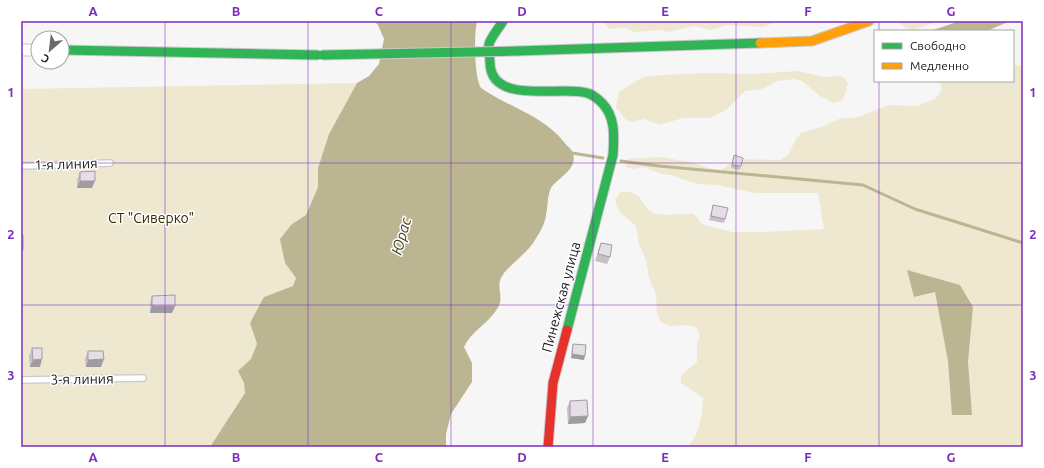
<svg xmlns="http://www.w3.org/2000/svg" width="1044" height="468" font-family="Ubuntu,sans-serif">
	<rect width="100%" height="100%" fill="#f7f6f7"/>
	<!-- green -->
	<path fill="#eee8d0" d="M603,21H772L773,23L764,27L727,25L711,30L694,26L669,32L660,30L634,32L626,28L609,29Z
		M903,21H937L912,31L900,24Z
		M1013,65L1023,66V447H688C700,433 702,416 703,398L681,383V375L697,362V344L700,335L696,327L688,325L669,326L661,322L657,314L656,295L649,278L646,260L639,244L636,226C626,217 618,214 615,200L620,192C645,190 638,204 653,213C658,216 687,214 694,214L702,224L732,232H763L824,229L818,193H755L717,185L697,184L671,175L661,174L644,167L634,169L625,167L629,159L659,157L691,162L712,169L721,170L737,159L780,160L788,155L796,139L802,132L822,127L839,119L859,117L888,105L918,106L936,98L941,91V81H1013Z
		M798,71L824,77L842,76L848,83L846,92L842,100L834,103L820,96L802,81L794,79L777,81L762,89L745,91L726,110L710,118H683L659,125L644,119L632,122L625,119L616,107L619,92L643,77L660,75L709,73L755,74Z
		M357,83L329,134L318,168V187L306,215L292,224L285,263L296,278L293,286L264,297L250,323L257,344L251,359L239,371L244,383L245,393L210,447H21V89Z"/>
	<!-- water -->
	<path fill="#bcb592" d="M374,21H477C474,34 474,77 481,88C508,107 542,115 564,142C566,145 570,148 572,151C580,169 558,177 551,188C547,196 548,207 546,215C545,224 540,232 535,240C528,253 506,267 501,278C496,289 505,298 497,309C488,324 471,331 464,347L472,363V382L451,414L446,434V447H210L245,393L244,383L238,371L251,359L257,344L250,323L264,297L293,286L296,278L285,263L280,239L292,224L306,215L318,187V168L329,134L357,83L369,76L379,64L384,39L378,25Z
		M960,21H1010L987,31H930Z
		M907,270L960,285L973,307L968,362L972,415H952L948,361L935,292L914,297Z"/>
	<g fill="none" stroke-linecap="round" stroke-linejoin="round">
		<!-- stream -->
		<path stroke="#bcb592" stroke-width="3" d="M572,153L603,158
			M621,161L659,166L863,185L915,209L1023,243"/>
		<defs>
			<path id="lane" d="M21,166L110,163
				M21,380L143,378"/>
			<path id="street" d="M21,50H38"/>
			<path id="fast" d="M503,21C499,28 491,37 489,44C488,50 490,57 490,63C491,106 562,85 587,93C592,94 599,100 602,103C616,117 614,138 613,155L567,330
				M62,50L317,55
				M517,51L760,43"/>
			<path id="slow" d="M760,43L812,41L869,21"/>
			<path id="jam" d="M548,447L553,383L567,330"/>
		</defs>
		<!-- lane casing -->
		<use href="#lane" stroke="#cac9ca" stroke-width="8"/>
		<!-- street casing -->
		<use href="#street" stroke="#cac9ca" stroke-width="13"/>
		<!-- fast casing -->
		<use href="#fast" stroke="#cac9ca" stroke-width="11"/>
		<!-- slow casing -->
		<use href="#slow" stroke="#cac9ca" stroke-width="11"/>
		<!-- jam casing -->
		<use href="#jam" stroke="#cac9ca" stroke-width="11"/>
		<!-- lane -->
		<use href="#lane" stroke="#fefefe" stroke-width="5.5"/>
		<!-- street -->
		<use href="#street" stroke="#fefefe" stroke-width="11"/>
		<!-- fast -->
		<use href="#fast" stroke="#30b455" stroke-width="9"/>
		<!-- slow -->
		<use href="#slow" stroke="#ff9f0a" stroke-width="9"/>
		<!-- jam -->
		<use href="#jam" stroke="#e5322d" stroke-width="9"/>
		<defs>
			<path id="fast-bridge" d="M322,55L517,51"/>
		</defs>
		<!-- fast-bridge casing -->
		<use href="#fast-bridge" stroke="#cac9ca" stroke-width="11" stroke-linecap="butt"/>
		<!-- fast-bridge -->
		<use href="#fast-bridge" stroke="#30b455" stroke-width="9"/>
	</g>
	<!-- wall -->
	<path fill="#c5bfc6" d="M734,155L741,166L739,170L731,168Z
		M80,172L92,188H77V180Z
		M713,205L725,219L724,223L709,220Z
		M601,243L610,257L607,264L595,261Z
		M152,296L175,306L172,313H150V303Z
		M573,344L584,360L571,358L572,348Z
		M32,348L40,367H30L29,356Z
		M88,351L101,367H86L85,359Z
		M570,401L588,416L585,423L568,424L567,408Z"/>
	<!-- shaded-wall -->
	<path fill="#a09ba1" d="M80,181H95L92,188H77Z
		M152,306H175L172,313H150Z
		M572,354L585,356L584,360L571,358Z
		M42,359L40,367H30L33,360Z
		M104,359L101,367H86L88,360Z
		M588,416L585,423L568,424L570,417Z"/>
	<!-- building -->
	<path fill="#e5dee6" stroke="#a09ba1" d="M734,155L743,158L741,166L732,165Z
		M95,171V181H80V172Z
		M713,205L728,208L725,219L711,216Z
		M21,235H23V250H21Z
		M601,243L612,245L610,257L598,254Z
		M175,295V306H152V296Z
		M573,344L586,345L585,356L572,354Z
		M32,348H42V359L33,360Z
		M88,351H103L104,359L88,360Z
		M587,400L588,416L570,417V401Z"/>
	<!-- grid -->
	<path fill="none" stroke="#7b2cbf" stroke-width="1" stroke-opacity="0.55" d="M165,21V447M308,21V447M451,21V447M593,21V447M736,21V447M879,21V31M879,81V447M21,163H1023M21,305H1023"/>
	<g text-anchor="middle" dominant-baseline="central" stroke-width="3" stroke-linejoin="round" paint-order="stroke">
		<!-- street labels -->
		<g font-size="14" fill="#212021" stroke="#fff">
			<text transform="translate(66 164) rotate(-2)">1-я линия</text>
			<text transform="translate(561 297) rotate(-75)">Пинежская улица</text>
			<text transform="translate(82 379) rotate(-1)">3-я линия</text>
		</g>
		<!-- park labels -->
		<g font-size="14" fill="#362e03" stroke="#fff">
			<text x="151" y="218">СТ "Сиверко"</text>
		</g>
		<!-- water labels -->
		<g font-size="15" font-style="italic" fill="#484017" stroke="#fff">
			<text transform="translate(401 236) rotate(-74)">Юрас</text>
		</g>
	</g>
	<!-- border -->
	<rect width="1044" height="468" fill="none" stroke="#ffffff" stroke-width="44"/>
	<!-- legend -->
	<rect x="874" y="30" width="140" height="52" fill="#ffffff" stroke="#a6a6a6"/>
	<rect x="882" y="43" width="20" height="6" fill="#30b455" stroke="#a6a6a6"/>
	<text x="910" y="50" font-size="12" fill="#212021">Свободно</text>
	<rect x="882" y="63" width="20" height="6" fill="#ff9f0a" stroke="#a6a6a6"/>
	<text x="910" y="70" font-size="12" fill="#212021">Медленно</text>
	<!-- north arrow -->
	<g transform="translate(50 50) rotate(208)"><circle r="19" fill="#ffffff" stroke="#a6a6a6"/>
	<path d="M0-3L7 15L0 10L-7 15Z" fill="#6c6b6c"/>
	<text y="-6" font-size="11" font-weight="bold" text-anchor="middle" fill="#212021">С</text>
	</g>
	<rect x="22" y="22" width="1000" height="424" fill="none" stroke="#7b2cbf" stroke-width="1.5"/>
	<g font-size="13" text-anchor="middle" font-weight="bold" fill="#7b2cbf">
		<text x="93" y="16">A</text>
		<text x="236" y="16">B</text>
		<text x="379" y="16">C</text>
		<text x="522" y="16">D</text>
		<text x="665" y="16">E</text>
		<text x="808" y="16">F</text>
		<text x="951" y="16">G</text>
		<text x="11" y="97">1</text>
		<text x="1033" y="97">1</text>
		<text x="11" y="239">2</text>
		<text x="1033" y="239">2</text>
		<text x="11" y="380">3</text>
		<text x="1033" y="380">3</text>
		<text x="93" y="462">A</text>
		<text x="236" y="462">B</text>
		<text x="379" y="462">C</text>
		<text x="522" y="462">D</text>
		<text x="665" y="462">E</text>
		<text x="808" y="462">F</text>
		<text x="951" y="462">G</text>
	</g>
</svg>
